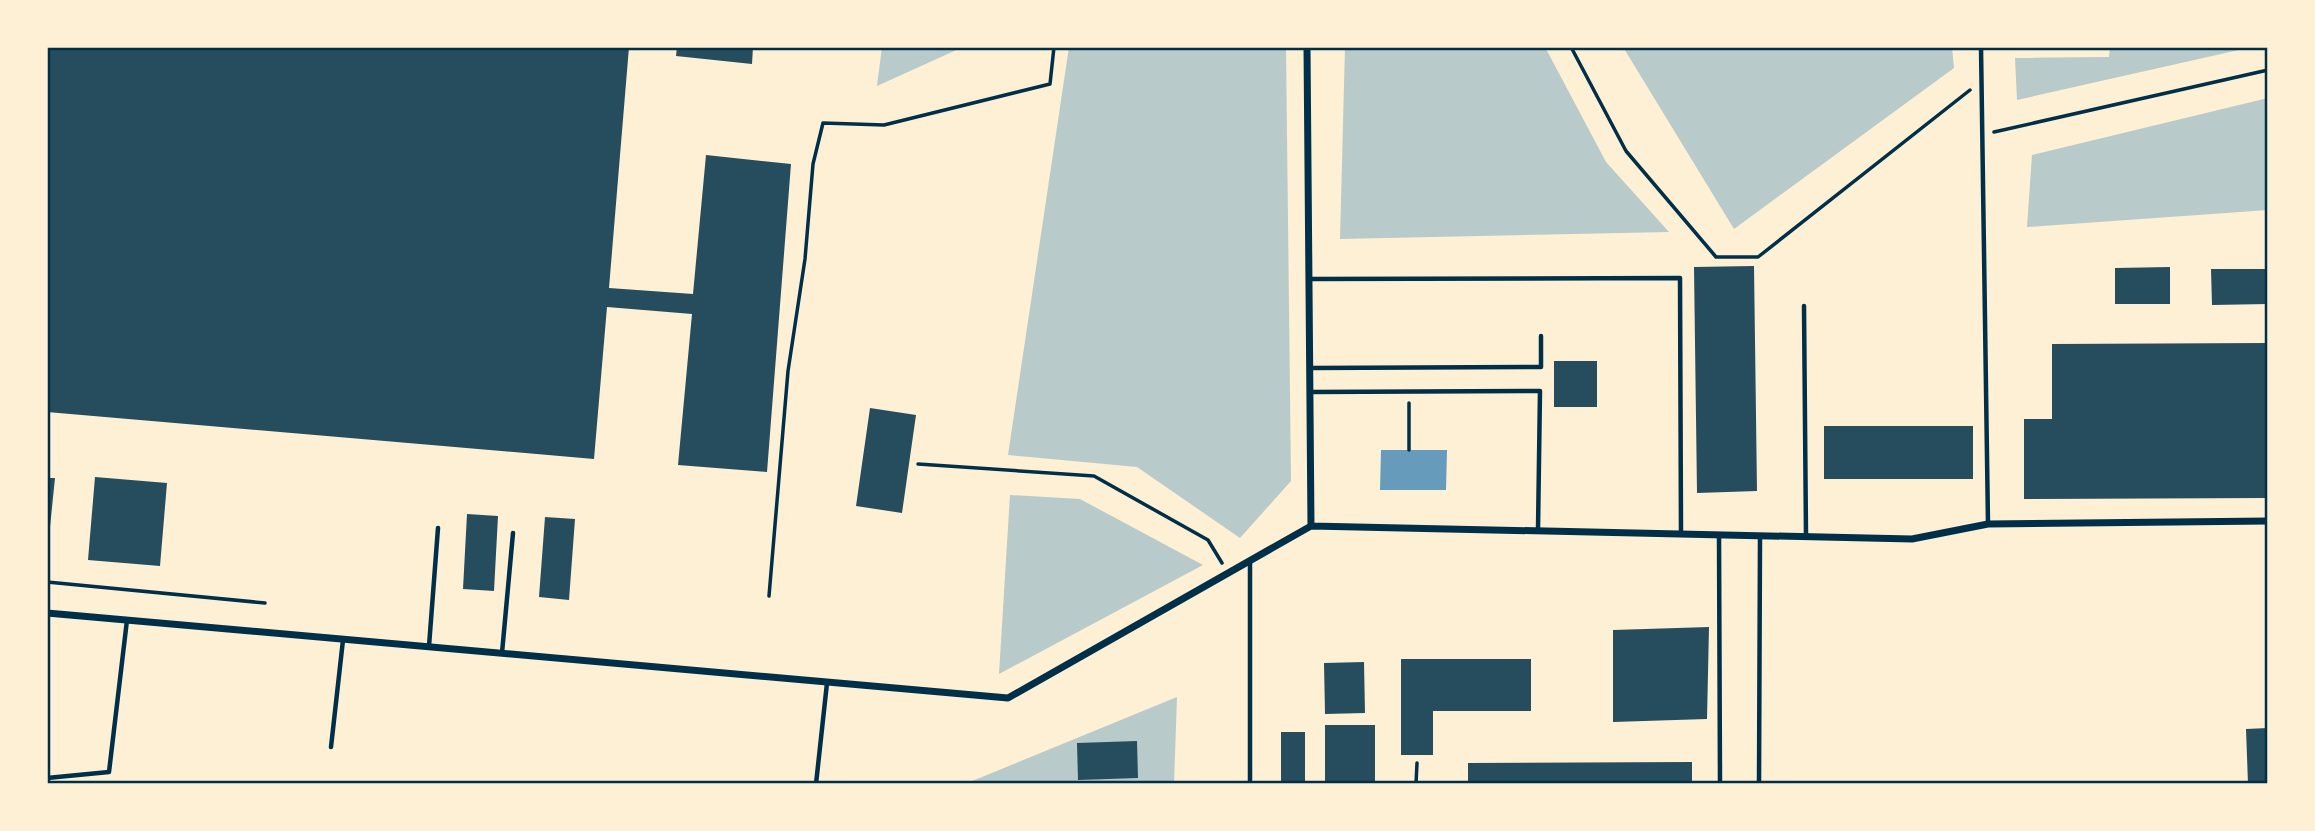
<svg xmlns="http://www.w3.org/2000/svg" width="2315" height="831" font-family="Merriweather,serif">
	<rect width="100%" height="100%" fill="#fdf0d5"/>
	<!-- green -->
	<path fill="#b9caca" d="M882,47H963L877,86Z
		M1069,47H1286L1291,481L1240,538L1137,467L1008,455Z
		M1345,47H1545L1606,162L1669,232L1340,239Z
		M1623,47H1952L1954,68L1734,229Z
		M2110,47H2252L2017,100L2015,58L2109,57Z
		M2268,98V210L2027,227L2032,155Z
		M1010,495L1080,499L1203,565L999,674Z
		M1177,697L1174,784H965Z"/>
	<!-- water -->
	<path fill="#669bbc" d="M1381,450H1447L1446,490H1380Z"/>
	<!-- building -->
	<path fill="#264d5e" d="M47,47H629L609,288L693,294L706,155L791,164L767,472L678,465L692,314L607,307L594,459L47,412Z
		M677,47H753L752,64L676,56Z
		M1754,266L1757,491L1697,493L1694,267Z
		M2170,267V304H2115V268Z
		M2211,269H2268V304L2212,305Z
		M2268,343V498L2024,499V419H2052V344Z
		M1554,361H1597V407H1554Z
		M870,408L916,415L902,513L856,506Z
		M1824,426H1973V479H1824Z
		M95,477L167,483L160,566L88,560Z
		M47,478H55L49,537H47Z
		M467,514L498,516L494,591L463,589Z
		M545,517L575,519L569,600L539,597Z
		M1709,627L1707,719L1613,722V630Z
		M1401,659H1531V711H1433V755H1401Z
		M1364,662L1365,713L1325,714L1324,663Z
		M1325,725H1375V784H1325Z
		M2268,728V784H2248L2246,729Z
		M1281,732H1305V784H1281Z
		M1137,741L1138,778L1078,780L1077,743Z
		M1692,762V784H1468V763Z"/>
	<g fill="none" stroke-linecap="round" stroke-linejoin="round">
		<!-- path -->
		<path stroke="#003049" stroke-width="3.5" d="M1571,47L1626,151L1716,257H1758L1970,90
			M1994,132L2268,70
			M1409,450V403
			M918,464L1094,476L1208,540L1222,563
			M47,582L265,603
			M769,596L788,371L805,259L813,164L823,123L884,125L1050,84L1054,47
			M1416,784L1417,763"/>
		<!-- service -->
		<path stroke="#003049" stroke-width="4.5" d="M1981,47L1988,524
			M1309,279L1680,278L1681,534
			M1804,306L1806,536
			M1310,368L1541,367V336
			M1310,392L1540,391L1538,530
			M1719,535L1720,784
			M429,646L438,528
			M502,653L513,533
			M331,747L343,640
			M47,778L109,772L127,620
			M816,784L827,683
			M1250,784V561
			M1759,784L1760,536"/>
		<!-- minor -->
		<path stroke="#003049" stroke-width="7" d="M1307,47L1311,526
			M47,613L1008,698L1311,526L1912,539L1988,524L2268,521"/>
	</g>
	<!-- border -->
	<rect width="2315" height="831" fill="none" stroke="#fdf0d5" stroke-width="98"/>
	<rect x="49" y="49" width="2217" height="733" fill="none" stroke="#003049" stroke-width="2.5"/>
</svg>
